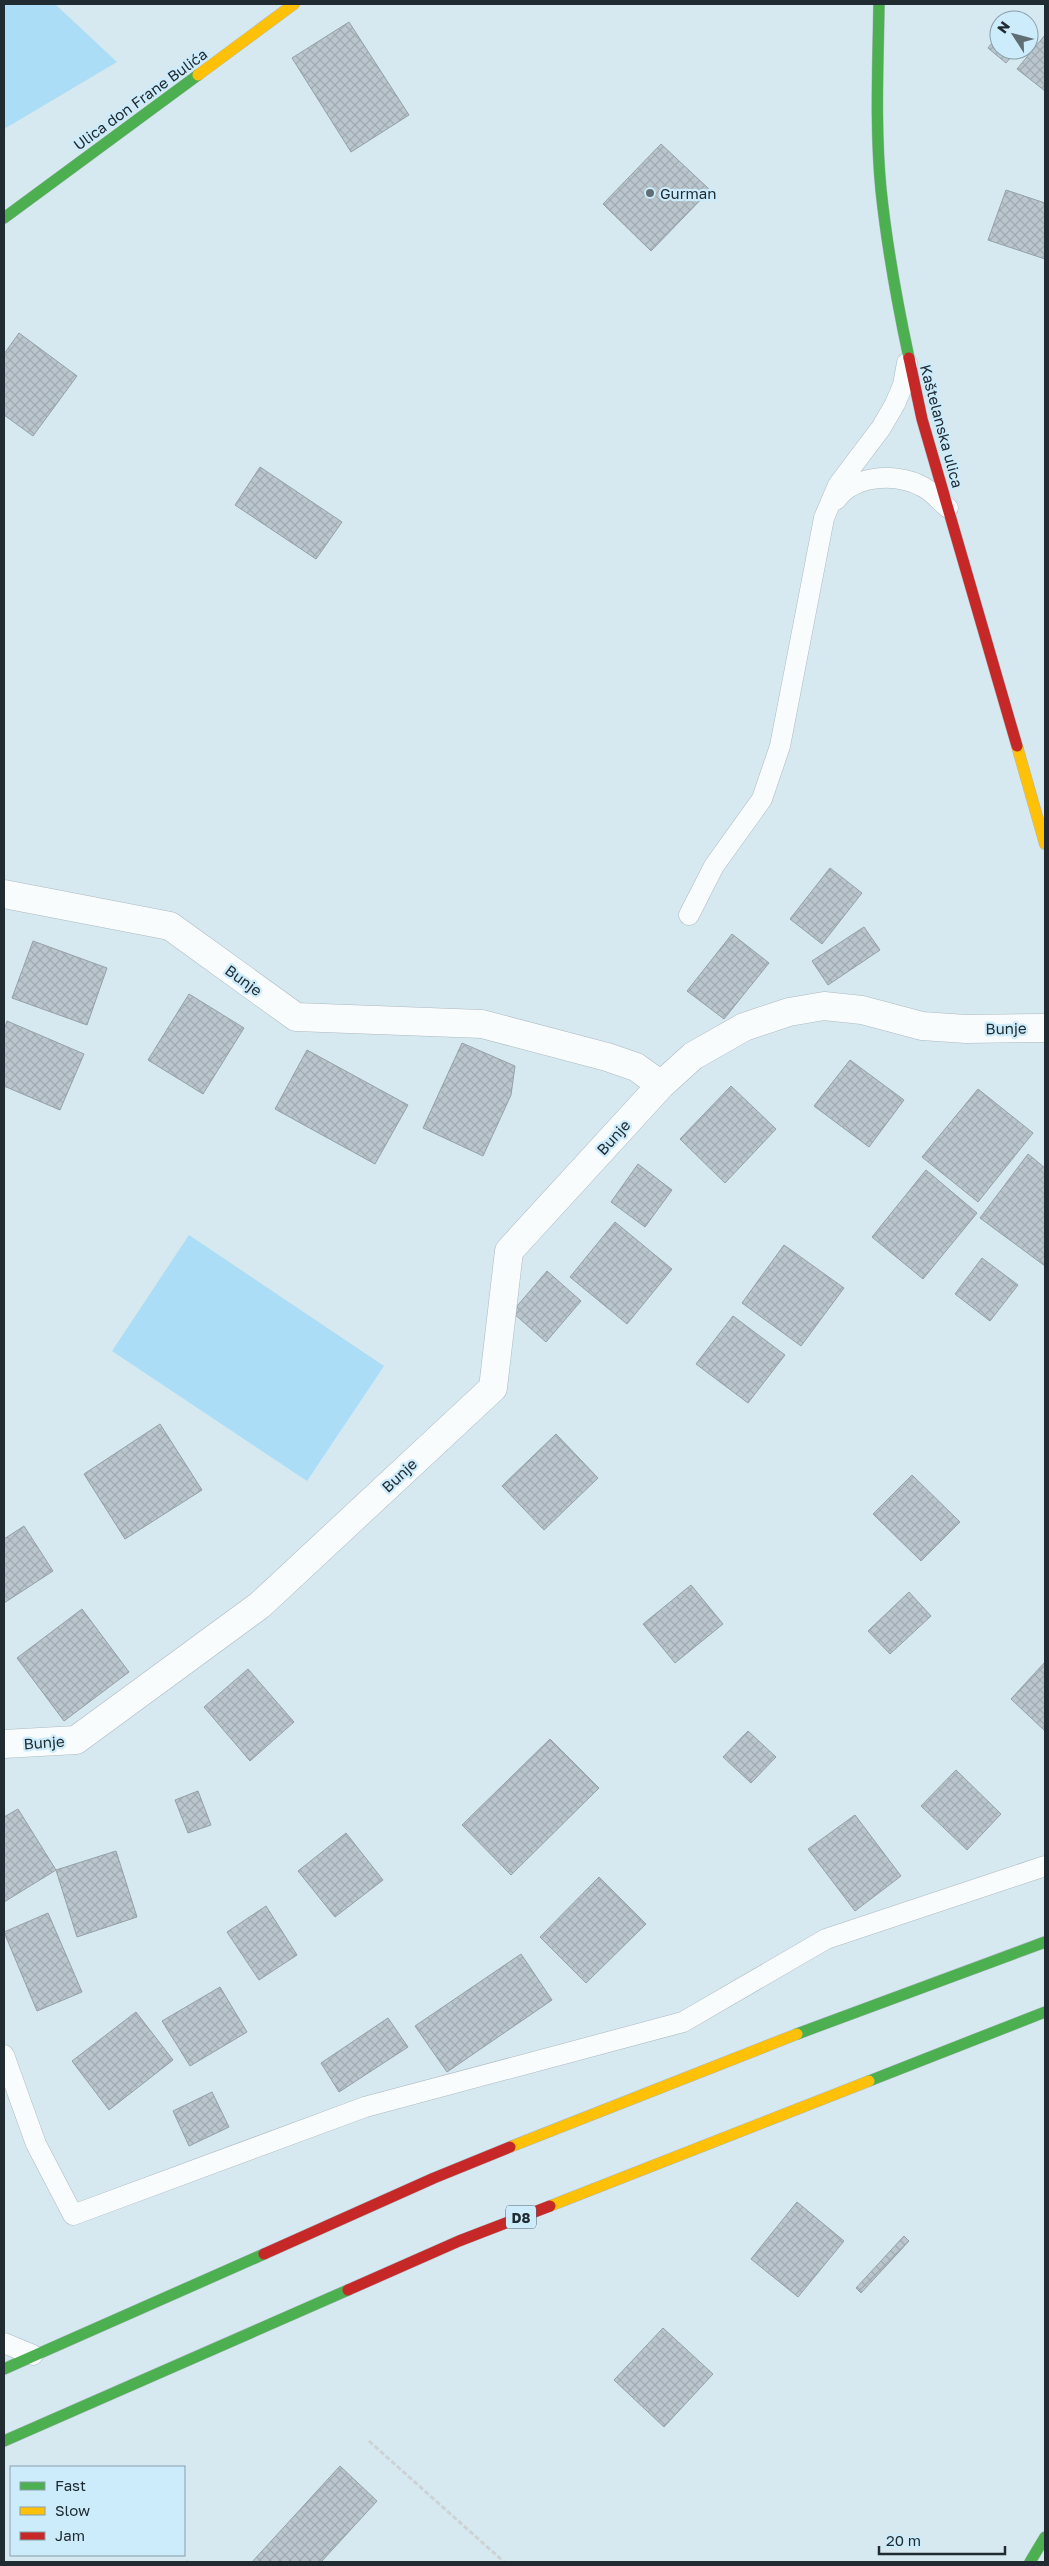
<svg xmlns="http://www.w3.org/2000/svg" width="1049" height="2566" font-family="'Golos Text',sans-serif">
	<defs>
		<pattern id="building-cross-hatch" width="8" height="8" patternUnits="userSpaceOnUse" patternTransform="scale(1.25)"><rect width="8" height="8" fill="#bac6cd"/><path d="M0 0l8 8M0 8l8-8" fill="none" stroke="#a0aab0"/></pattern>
	</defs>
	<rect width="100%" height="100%" fill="#d6e8f0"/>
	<!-- green -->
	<path fill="#abdef6" d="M4,4H55L117,62L4,129Z
		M189,1235L384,1366L307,1481L112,1351Z"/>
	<!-- building -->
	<path fill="url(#building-cross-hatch)" stroke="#95a0a8" d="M1018,11L1029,20H1011Z
		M349,22L409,115L351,152L292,58Z
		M999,34V50H1017L1006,63L988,48Z
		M1045,35V91L1017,69Z
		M661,144L710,190L651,251L603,204Z
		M1006,190L1045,203V259L988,240Z
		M19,333L77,376L33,436L4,415V354Z
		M260,467L342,522L316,559L235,505Z
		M830,868L862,893L822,944L790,919Z
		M864,927L880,950L828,985L812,961Z
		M732,934L769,963L724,1019L687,991Z
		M33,941L107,968L87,1025L12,998Z
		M189,994L244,1028L203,1094L148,1060Z
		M7,1021L84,1054L60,1110L4,1086V1029Z
		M462,1043L515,1066L511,1095L483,1156L423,1128Z
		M307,1050L408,1105L375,1164L275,1109Z
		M850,1060L904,1100L869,1147L814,1106Z
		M731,1086L776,1129L725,1183L680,1139Z
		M978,1089L1033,1133L978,1202L922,1157Z
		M1028,1154L1045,1168V1266L980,1218Z
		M638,1164L672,1190L645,1227L611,1202Z
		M926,1170L977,1213L923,1279L872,1237Z
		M615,1222L672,1269L627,1324L570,1277Z
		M784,1245L844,1288L801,1346L742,1303Z
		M982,1258L1018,1285L990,1321L955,1294Z
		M547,1271L581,1301L546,1342L512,1312Z
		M733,1316L785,1355L748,1403L696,1364Z
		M160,1424L202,1490L125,1539L84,1474Z
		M556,1434L598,1478L544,1530L502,1486Z
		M912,1475L960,1522L921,1561L873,1514Z
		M24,1526L53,1571L4,1603V1539Z
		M691,1585L723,1624L675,1663L643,1624Z
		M909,1592L931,1616L890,1654L868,1631Z
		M82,1609L129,1672L64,1721L17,1658Z
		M1045,1662V1731L1011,1699Z
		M248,1669L294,1722L250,1761L204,1707Z
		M748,1731L776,1757L751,1783L723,1757Z
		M550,1739L599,1788L511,1875L462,1825Z
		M956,1770L1001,1814L967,1850L921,1806Z
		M198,1791L211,1825L188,1833L175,1800Z
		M18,1809L56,1870L4,1902V1817Z
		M855,1815L901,1876L855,1911L808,1849Z
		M346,1833L383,1880L335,1917L298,1871Z
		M116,1851L137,1917L77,1937L56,1870Z
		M599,1877L646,1924L586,1983L540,1937Z
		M266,1906L297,1955L259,1980L227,1932Z
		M48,1913L82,1992L37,2011L4,1932Z
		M521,1954L552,2000L447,2072L415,2026Z
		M220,1987L247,2032L190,2066L162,2021Z
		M136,2012L173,2060L109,2110L72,2061Z
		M388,2018L408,2047L339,2092L321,2063Z
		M212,2092L229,2127L189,2146L173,2111Z
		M797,2202L844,2241L798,2297L751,2259Z
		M904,2236L909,2241L861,2293L856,2288Z
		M663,2328L713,2374L664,2427L614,2380Z
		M340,2466L377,2501L321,2562H252Z"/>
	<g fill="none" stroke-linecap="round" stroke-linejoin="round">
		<defs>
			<path id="lane" d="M836,500C855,473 903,472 928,490C935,495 941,502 948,508
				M689,915L714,866L762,799L780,746L824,518L838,485L881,428L895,404L903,385L907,363
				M4,2055L36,2144L73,2215L365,2107L683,2022L826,1939L1045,1866
				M4,2343L33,2355"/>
			<path id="street" d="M4,894L170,926L296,1017L482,1024L607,1057L636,1067L661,1085
				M4,1744L76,1740L260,1605L493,1388L509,1251L661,1085L693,1056L744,1027L789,1012L824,1006L862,1010L922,1026L966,1029L1045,1028"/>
			<path id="fast" d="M879,4C878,66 875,128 881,190C887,247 897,302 909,358
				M4,218L198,75
				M797,2034L1045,1942
				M869,2081L1045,2012
				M4,2369L264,2254
				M4,2441L348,2290
				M1030,2562L1045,2537"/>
			<path id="slow" d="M198,75L294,4
				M1017,746L1045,844
				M510,2147L797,2034
				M550,2206L869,2081"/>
			<path id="jam" d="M909,358L922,419L1017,746
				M264,2254L434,2178L510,2147
				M348,2290L459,2241L550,2206"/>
		</defs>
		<!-- lane casing -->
		<use href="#lane" stroke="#acb9c0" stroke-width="21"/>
		<!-- street casing -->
		<use href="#street" stroke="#acb9c0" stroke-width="29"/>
		<!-- fast casing -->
		<use href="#fast" stroke="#acb9c0" stroke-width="12"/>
		<!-- slow casing -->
		<use href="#slow" stroke="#acb9c0" stroke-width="12"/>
		<!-- jam casing -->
		<use href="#jam" stroke="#acb9c0" stroke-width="12"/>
		<!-- path -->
		<path stroke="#cdd2d5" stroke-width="3" stroke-dasharray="5 2.5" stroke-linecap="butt" d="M369,2441L504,2562
			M187,2562L188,2561"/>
		<!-- lane -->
		<use href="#lane" stroke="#f9fcfd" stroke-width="20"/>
		<!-- street -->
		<use href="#street" stroke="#f9fcfd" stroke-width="28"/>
		<!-- fast -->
		<use href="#fast" stroke="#4caf50" stroke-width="11"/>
		<!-- slow -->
		<use href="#slow" stroke="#ffc107" stroke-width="11"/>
		<!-- jam -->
		<use href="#jam" stroke="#c62828" stroke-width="11"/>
	</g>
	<!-- markers -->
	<circle fill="#606e74" stroke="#ccebfb" stroke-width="2" cx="650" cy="193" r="5"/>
	<g text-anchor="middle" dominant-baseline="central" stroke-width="4.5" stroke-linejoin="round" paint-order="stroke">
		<!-- shield labels -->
		<rect fill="#ccebfb" stroke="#54656e" stroke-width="1" x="506" y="2205.5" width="30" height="23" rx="4"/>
		<g font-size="14" font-weight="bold" fill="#202c32">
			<text x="521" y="2217">D8</text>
		</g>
		<!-- street labels -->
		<g font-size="15" fill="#202c32" stroke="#ccebfb">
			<text transform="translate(140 99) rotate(-36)">Ulica don Frane Bulića</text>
			<text transform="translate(942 426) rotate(75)">Kaštelanska ulica</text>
			<text transform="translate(244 980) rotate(36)">Bunje</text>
			<text transform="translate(1006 1028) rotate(-1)">Bunje</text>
			<text transform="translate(613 1137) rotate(-48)">Bunje</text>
			<text transform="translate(399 1475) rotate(-43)">Bunje</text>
			<text transform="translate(44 1742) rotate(-4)">Bunje</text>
		</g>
		<!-- poi labels -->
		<g font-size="15" fill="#202c32" stroke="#ccebfb" text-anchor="start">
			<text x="660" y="193">Gurman</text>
		</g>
	</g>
	<!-- border -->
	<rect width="1049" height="2566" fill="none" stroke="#202c32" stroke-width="10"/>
	<!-- legend -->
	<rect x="10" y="2466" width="175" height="90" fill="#ccebfb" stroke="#879fab"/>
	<rect x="20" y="2482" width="25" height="8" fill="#4caf50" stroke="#879fab"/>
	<text x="55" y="2491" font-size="15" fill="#202c32">Fast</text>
	<rect x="20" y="2507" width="25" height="8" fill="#ffc107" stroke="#879fab"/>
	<text x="55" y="2516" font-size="15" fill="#202c32">Slow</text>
	<rect x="20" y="2532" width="25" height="8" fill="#c62828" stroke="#879fab"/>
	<text x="55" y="2541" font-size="15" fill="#202c32">Jam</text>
	<!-- north arrow -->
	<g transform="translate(1014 35) rotate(306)"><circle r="24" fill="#ccebfb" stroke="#879fab"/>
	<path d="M0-4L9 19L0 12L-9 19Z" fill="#606e74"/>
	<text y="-8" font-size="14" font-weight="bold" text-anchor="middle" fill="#202c32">N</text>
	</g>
	<!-- scale -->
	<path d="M879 2546v8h126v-8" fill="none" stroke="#202c32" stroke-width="2.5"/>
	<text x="886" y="2546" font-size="15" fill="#202c32" stroke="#ccebfb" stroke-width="4" paint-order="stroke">20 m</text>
</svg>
